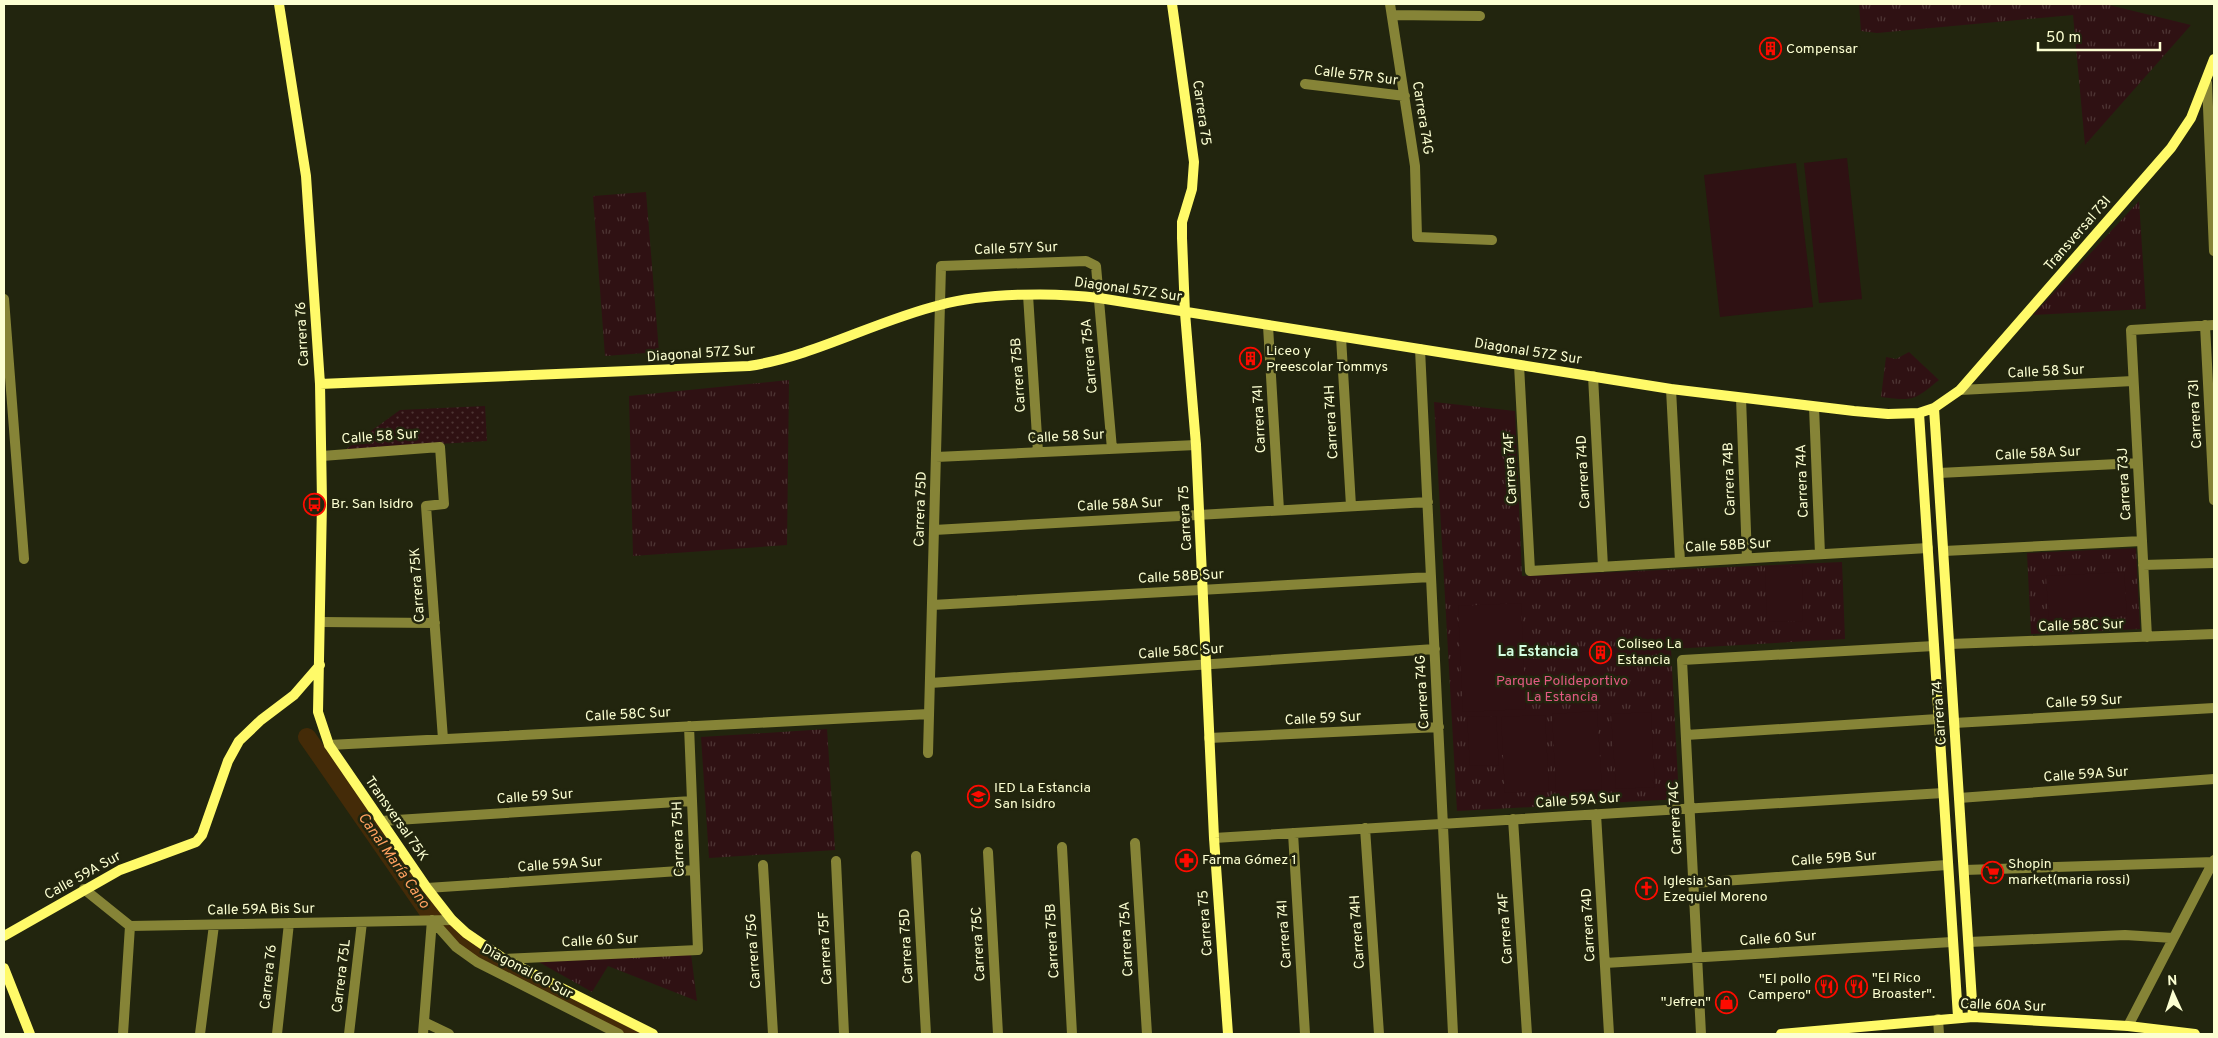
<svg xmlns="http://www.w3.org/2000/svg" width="2218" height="1038" font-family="Overpass,sans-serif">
	<defs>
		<pattern id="grass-dots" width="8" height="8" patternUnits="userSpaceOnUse" patternTransform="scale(1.25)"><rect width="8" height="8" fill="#2f1113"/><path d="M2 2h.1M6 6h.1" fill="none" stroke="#4e3534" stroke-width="1.8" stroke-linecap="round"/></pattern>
		<pattern id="park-tufts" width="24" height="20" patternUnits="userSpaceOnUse" patternTransform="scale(1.25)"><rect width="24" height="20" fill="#2f1113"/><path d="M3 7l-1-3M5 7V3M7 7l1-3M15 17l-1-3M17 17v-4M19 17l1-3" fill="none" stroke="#4e3534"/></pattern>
	</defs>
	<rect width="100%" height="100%" fill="#22250e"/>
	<!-- grass -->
	<path fill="url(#grass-dots)" d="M485,406L487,441L345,450L400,410Z"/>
	<!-- park -->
	<path fill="url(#park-tufts)" d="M1859,4H2105L2191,25L2085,145L2073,15L1877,33L1861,31Z
		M646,192L659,352L605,356L593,196Z
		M2139,201L2146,309L2033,315Z
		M1909,352L1939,380C1913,401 1914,401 1881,397L1886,357L1896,359Z
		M789,380L787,545L633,556L629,396Z
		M1434,402L1515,411L1522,576L1842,562L1845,639L1671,649L1679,799L1457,811Z
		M2136,548L2140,629L2031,634L2027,553Z
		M827,729L835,850L709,858L701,737Z
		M691,954L697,1001L608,966L592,992L537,961Z"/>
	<!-- garden -->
	<path fill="#2f1113" d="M1847,158L1862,299L1819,303L1804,163Z
		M1796,163L1813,307L1720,317L1704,175Z
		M1802,566L1803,621L1767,622L1765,567Z
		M2124,572L2127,615L2049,620L2046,576Z
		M1521,603L1526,709L1463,712L1458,606Z
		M1597,711L1602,789L1556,791L1552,714Z
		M1651,712L1655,787L1616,789L1611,714Z
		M1545,715L1549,791L1505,793L1501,717Z
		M1496,716L1499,765L1470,766L1467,717Z"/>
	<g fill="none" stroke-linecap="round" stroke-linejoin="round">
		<!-- canal -->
		<path stroke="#442b08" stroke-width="18" d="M307,737L427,910L482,958L632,1034"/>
		<!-- street -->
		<path stroke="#868437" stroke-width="10" d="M1390,4L1415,166L1417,237L1492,240
			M1392,15L1480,16
			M2207,83L2214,251
			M1305,84L1405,96
			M1028,295L1038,452
			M4,299L24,559
			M2205,325L2214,500
			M1268,326L1279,510
			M1341,337L1351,506
			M1420,349L1453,1034
			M1519,365L1530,571L1928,548
			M1593,376L1603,567
			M1671,389L1680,562
			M1960,390L2133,381
			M1741,398L1747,558
			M1814,407L1820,554
			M322,456L440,447L444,504L426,506L443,739
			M936,457L1196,445
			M1939,473L2138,463
			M934,530L1428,502
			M1944,551L2142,541
			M2143,565L2214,563
			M932,605L1431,577
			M321,622L435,623
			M2147,637L2131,330L2214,325
			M1950,644L2214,634
			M930,683L1435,649
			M1954,723L2214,708
			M1686,735L1938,719
			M1209,738L1439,727
			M329,745L929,714
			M928,753L941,266L1086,261L1096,266L1112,449
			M1959,798L2214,779
			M1596,814L1609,1034
			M1513,819L1527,1034
			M381,821L692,801
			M1365,828L1379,1034
			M1293,833L1305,1034
			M1214,838L1943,793
			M1135,843L1147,1034
			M1062,847L1072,1034
			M988,852L998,1034
			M916,856L926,1034
			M836,861L844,1034
			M763,865L773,1034
			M1964,870L2214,862
			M1694,883L1947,865
			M427,888L694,870
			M84,889L130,926L452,920
			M432,920L456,947L477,962L619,1034
			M1969,942L2125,935L2173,938
			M504,959L698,950L689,726
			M1605,963L1952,942
			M1938,1019L1939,1034
			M424,1022L449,1034
			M2128,1026L2214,860
			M123,1034L130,926
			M200,1034L214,925
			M277,1034L289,923
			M349,1034L362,922
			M423,1034L432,920
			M1701,1034L1682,660L1934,646"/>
		<!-- secondary -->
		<path stroke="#fffa69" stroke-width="10" d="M279,4L306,176L320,384L322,502L318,712L329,745L427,888L452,920L466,933L504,959L653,1034
			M1172,4L1194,162L1192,189L1182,222V238L1185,313L1196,445L1214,838L1228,1034
			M320,384L749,366C815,356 875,321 940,305C984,293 1054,292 1099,298L1671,389L1854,411L1888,414L1919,413L1934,408L1960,390L2171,148L2191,118L2214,59
			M1934,408L1973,1017
			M1919,413L1958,1017
			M4,936L120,870L196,842L202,835L228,761L239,741L261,720L294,695L320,665
			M4,968L30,1034
			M1781,1034L1973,1017L2128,1026L2195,1034"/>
	</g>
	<!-- icons -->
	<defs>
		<symbol id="building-ring" viewBox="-11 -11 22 22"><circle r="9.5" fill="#22250e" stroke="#fd0b00" stroke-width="1.5"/><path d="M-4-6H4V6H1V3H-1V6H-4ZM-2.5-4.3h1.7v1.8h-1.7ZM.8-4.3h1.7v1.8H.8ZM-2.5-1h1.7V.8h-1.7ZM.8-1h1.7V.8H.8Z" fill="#fd0b00"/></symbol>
		<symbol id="bus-ring" viewBox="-11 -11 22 22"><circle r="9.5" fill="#22250e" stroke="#fd0b00" stroke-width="1.5"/><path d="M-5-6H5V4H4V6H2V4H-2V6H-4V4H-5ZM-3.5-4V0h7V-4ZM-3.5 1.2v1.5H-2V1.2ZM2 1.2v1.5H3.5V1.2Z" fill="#fd0b00"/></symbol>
		<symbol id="school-ring" viewBox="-11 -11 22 22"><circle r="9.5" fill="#22250e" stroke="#fd0b00" stroke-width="1.5"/><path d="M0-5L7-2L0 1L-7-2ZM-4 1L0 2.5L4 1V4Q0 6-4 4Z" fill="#fd0b00"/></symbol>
		<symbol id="pharmacy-ring" viewBox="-11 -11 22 22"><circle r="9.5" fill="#22250e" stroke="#fd0b00" stroke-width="1.5"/><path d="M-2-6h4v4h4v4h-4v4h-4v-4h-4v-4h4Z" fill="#fd0b00"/></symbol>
		<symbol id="supermarket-ring" viewBox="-11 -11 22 22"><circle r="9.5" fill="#22250e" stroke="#fd0b00" stroke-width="1.5"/><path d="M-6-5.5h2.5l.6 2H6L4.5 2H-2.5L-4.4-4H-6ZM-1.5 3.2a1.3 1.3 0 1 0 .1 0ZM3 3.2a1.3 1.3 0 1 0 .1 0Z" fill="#fd0b00"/></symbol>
		<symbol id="church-ring" viewBox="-11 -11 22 22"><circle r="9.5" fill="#22250e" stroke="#fd0b00" stroke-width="1.5"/><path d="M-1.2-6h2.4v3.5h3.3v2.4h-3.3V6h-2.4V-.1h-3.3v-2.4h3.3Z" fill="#fd0b00"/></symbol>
		<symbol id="restaurant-ring" viewBox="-11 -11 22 22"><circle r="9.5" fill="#22250e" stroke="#fd0b00" stroke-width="1.5"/><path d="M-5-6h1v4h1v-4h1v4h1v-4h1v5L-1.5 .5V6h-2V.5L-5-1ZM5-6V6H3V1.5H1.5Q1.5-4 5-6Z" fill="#fd0b00"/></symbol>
		<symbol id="shop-ring" viewBox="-11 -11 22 22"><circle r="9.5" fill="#22250e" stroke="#fd0b00" stroke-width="1.5"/><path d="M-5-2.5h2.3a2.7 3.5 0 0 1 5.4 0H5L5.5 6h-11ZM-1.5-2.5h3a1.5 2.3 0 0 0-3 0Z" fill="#fd0b00"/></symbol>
	</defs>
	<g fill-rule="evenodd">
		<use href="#building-ring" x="1758" y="36" width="25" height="25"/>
		<use href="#building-ring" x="1238" y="346" width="25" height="25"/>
		<use href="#bus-ring" x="302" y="492" width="25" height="25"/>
		<use href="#building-ring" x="1588" y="640" width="25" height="25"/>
		<use href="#school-ring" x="966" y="784" width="25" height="25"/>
		<use href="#pharmacy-ring" x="1174" y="848" width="25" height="25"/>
		<use href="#supermarket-ring" x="1980" y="860" width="25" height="25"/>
		<use href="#church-ring" x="1634" y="876" width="25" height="25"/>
		<use href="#restaurant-ring" x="1844" y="974" width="25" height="25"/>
		<use href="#restaurant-ring" x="1814" y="974" width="25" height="25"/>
		<use href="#shop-ring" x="1714" y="990" width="25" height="25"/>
	</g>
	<g text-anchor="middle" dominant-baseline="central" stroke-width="5" stroke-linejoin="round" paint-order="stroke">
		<!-- poi labels -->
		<g font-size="14" fill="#fcffd2" stroke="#22250e" text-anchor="start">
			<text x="1786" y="49">Compensar</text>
			<text x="1266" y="351">Liceo y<tspan x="1266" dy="16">Preescolar Tommys</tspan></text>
			<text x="331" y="504">Br. San Isidro</text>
			<text x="1617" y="644">Coliseo La<tspan x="1617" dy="16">Estancia</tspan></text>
			<text x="994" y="788">IED La Estancia<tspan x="994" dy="16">San Isidro</tspan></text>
			<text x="1202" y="860">Farma Gómez 1</text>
			<text x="2008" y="864">Shopin<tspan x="2008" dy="16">market(maria rossi)</tspan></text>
			<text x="1663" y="881">Iglesia San<tspan x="1663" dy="16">Ezequiel Moreno</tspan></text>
			<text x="1872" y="978">"El Rico<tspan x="1872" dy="16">Broaster".</tspan></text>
			<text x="1811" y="979" text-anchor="end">"El pollo<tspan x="1811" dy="16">Campero"</tspan></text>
			<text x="1711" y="1002" text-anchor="end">"Jefren"</text>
		</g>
		<!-- street labels -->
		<g font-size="14" fill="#fcffd2" stroke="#22250e">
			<text transform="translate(1356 76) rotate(7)">Calle 57R Sur</text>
			<text transform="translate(1201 113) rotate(82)">Carrera 75</text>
			<text transform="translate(1422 118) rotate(81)">Carrera 74G</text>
			<text transform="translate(2078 234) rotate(-49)">Transversal 73I</text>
			<text transform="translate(1016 249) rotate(-2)">Calle 57Y Sur</text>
			<text transform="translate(1128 290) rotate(8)">Diagonal 57Z Sur</text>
			<text transform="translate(303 334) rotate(-93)">Carrera 76</text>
			<text transform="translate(1528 352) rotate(9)">Diagonal 57Z Sur</text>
			<text transform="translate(701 354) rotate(-4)">Diagonal 57Z Sur</text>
			<text transform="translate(1090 356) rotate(-95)">Carrera 75A</text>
			<text transform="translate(2046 372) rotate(-3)">Calle 58 Sur</text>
			<text transform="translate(1019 375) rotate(-94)">Carrera 75B</text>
			<text transform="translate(2196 414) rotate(-93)">Carrera 73I</text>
			<text transform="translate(1260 419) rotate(-93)">Carrera 74I</text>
			<text transform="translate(1332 422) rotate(-93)">Carrera 74H</text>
			<text transform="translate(380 437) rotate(-4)">Calle 58 Sur</text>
			<text transform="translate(1066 437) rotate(-3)">Calle 58 Sur</text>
			<text transform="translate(2038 454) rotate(-3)">Calle 58A Sur</text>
			<text transform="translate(1511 468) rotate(-93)">Carrera 74F</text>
			<text transform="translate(1584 472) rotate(-93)">Carrera 74D</text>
			<text transform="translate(1730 479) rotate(-92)">Carrera 74B</text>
			<text transform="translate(1803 481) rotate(-92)">Carrera 74A</text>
			<text transform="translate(2125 484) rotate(-93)">Carrera 73J</text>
			<text transform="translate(1120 505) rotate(-3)">Calle 58A Sur</text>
			<text transform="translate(921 509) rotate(-88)">Carrera 75D</text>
			<text transform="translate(1186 518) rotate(-93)">Carrera 75</text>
			<text transform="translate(1728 546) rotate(-3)">Calle 58B Sur</text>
			<text transform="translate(1181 577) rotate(-3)">Calle 58B Sur</text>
			<text transform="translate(418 585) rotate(-94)">Carrera 75K</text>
			<text transform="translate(2081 626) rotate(-2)">Calle 58C Sur</text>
			<text transform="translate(1181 652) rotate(-4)">Calle 58C Sur</text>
			<text transform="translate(1423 692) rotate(-93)">Carrera 74G</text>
			<text transform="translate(2084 702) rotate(-3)">Calle 59 Sur</text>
			<text transform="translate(1940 713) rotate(-94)">Carrera 74</text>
			<text transform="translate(628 715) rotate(-3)">Calle 58C Sur</text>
			<text transform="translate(1323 719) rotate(-3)">Calle 59 Sur</text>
			<text transform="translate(2086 775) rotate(-4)">Calle 59A Sur</text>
			<text transform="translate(535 797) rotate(-4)">Calle 59 Sur</text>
			<text transform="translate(1578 801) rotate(-4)">Calle 59A Sur</text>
			<text transform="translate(1676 818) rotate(-93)">Carrera 74C</text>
			<text transform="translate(396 819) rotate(55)">Transversal 75K</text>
			<text transform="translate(679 839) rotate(-92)">Carrera 75H</text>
			<text transform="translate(1834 859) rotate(-4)">Calle 59B Sur</text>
			<text transform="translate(560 865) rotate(-4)">Calle 59A Sur</text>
			<text transform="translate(83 876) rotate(-29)">Calle 59A Sur</text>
			<text transform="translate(261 910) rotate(-1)">Calle 59A Bis Sur</text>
			<text transform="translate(1206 923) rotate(-94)">Carrera 75</text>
			<text transform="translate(1589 925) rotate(-93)">Carrera 74D</text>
			<text transform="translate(1506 928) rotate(-94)">Carrera 74F</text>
			<text transform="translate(1358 932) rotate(-94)">Carrera 74H</text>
			<text transform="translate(1285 934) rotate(-94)">Carrera 74I</text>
			<text transform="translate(1127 939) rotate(-93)">Carrera 75A</text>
			<text transform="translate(1778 939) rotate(-4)">Calle 60 Sur</text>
			<text transform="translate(600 941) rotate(-3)">Calle 60 Sur</text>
			<text transform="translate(1053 941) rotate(-93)">Carrera 75B</text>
			<text transform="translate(979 944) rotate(-93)">Carrera 75C</text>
			<text transform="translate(907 946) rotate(-93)">Carrera 75D</text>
			<text transform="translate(826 948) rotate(-93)">Carrera 75F</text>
			<text transform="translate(754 951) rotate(-94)">Carrera 75G</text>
			<text transform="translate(527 972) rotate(28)">Diagonal 60 Sur</text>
			<text transform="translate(342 976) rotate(-83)">Carrera 75L</text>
			<text transform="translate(269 977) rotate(-84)">Carrera 76</text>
			<text transform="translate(2003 1006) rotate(2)">Calle 60A Sur</text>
		</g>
		<!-- park labels -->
		<g font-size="14" fill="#e35a84" stroke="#22250e">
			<text x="1562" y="681">Parque Polideportivo<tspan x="1562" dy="16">La Estancia</tspan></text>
		</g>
		<!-- neighbourhood labels -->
		<g font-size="15" font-weight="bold" fill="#d4ffe1" stroke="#22250e">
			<text x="1538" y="652">La Estancia</text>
		</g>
		<!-- water labels -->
		<g font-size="15" font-style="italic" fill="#ffa160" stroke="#22250e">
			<text transform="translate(393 861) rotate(55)">Canal María Cano</text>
		</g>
	</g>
	<!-- border -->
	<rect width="2218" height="1038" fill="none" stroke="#fcffd2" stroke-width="10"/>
	<!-- north arrow -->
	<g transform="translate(2173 993) rotate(357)" stroke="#22250e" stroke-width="4" paint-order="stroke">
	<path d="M0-4L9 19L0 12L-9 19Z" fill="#fcffd2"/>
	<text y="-8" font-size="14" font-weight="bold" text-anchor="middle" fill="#fcffd2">N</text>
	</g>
	<!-- scale -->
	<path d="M2038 42v8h122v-8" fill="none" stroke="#fcffd2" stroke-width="2.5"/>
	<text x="2046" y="42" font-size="15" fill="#fcffd2" stroke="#22250e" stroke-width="4" paint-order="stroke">50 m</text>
</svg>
